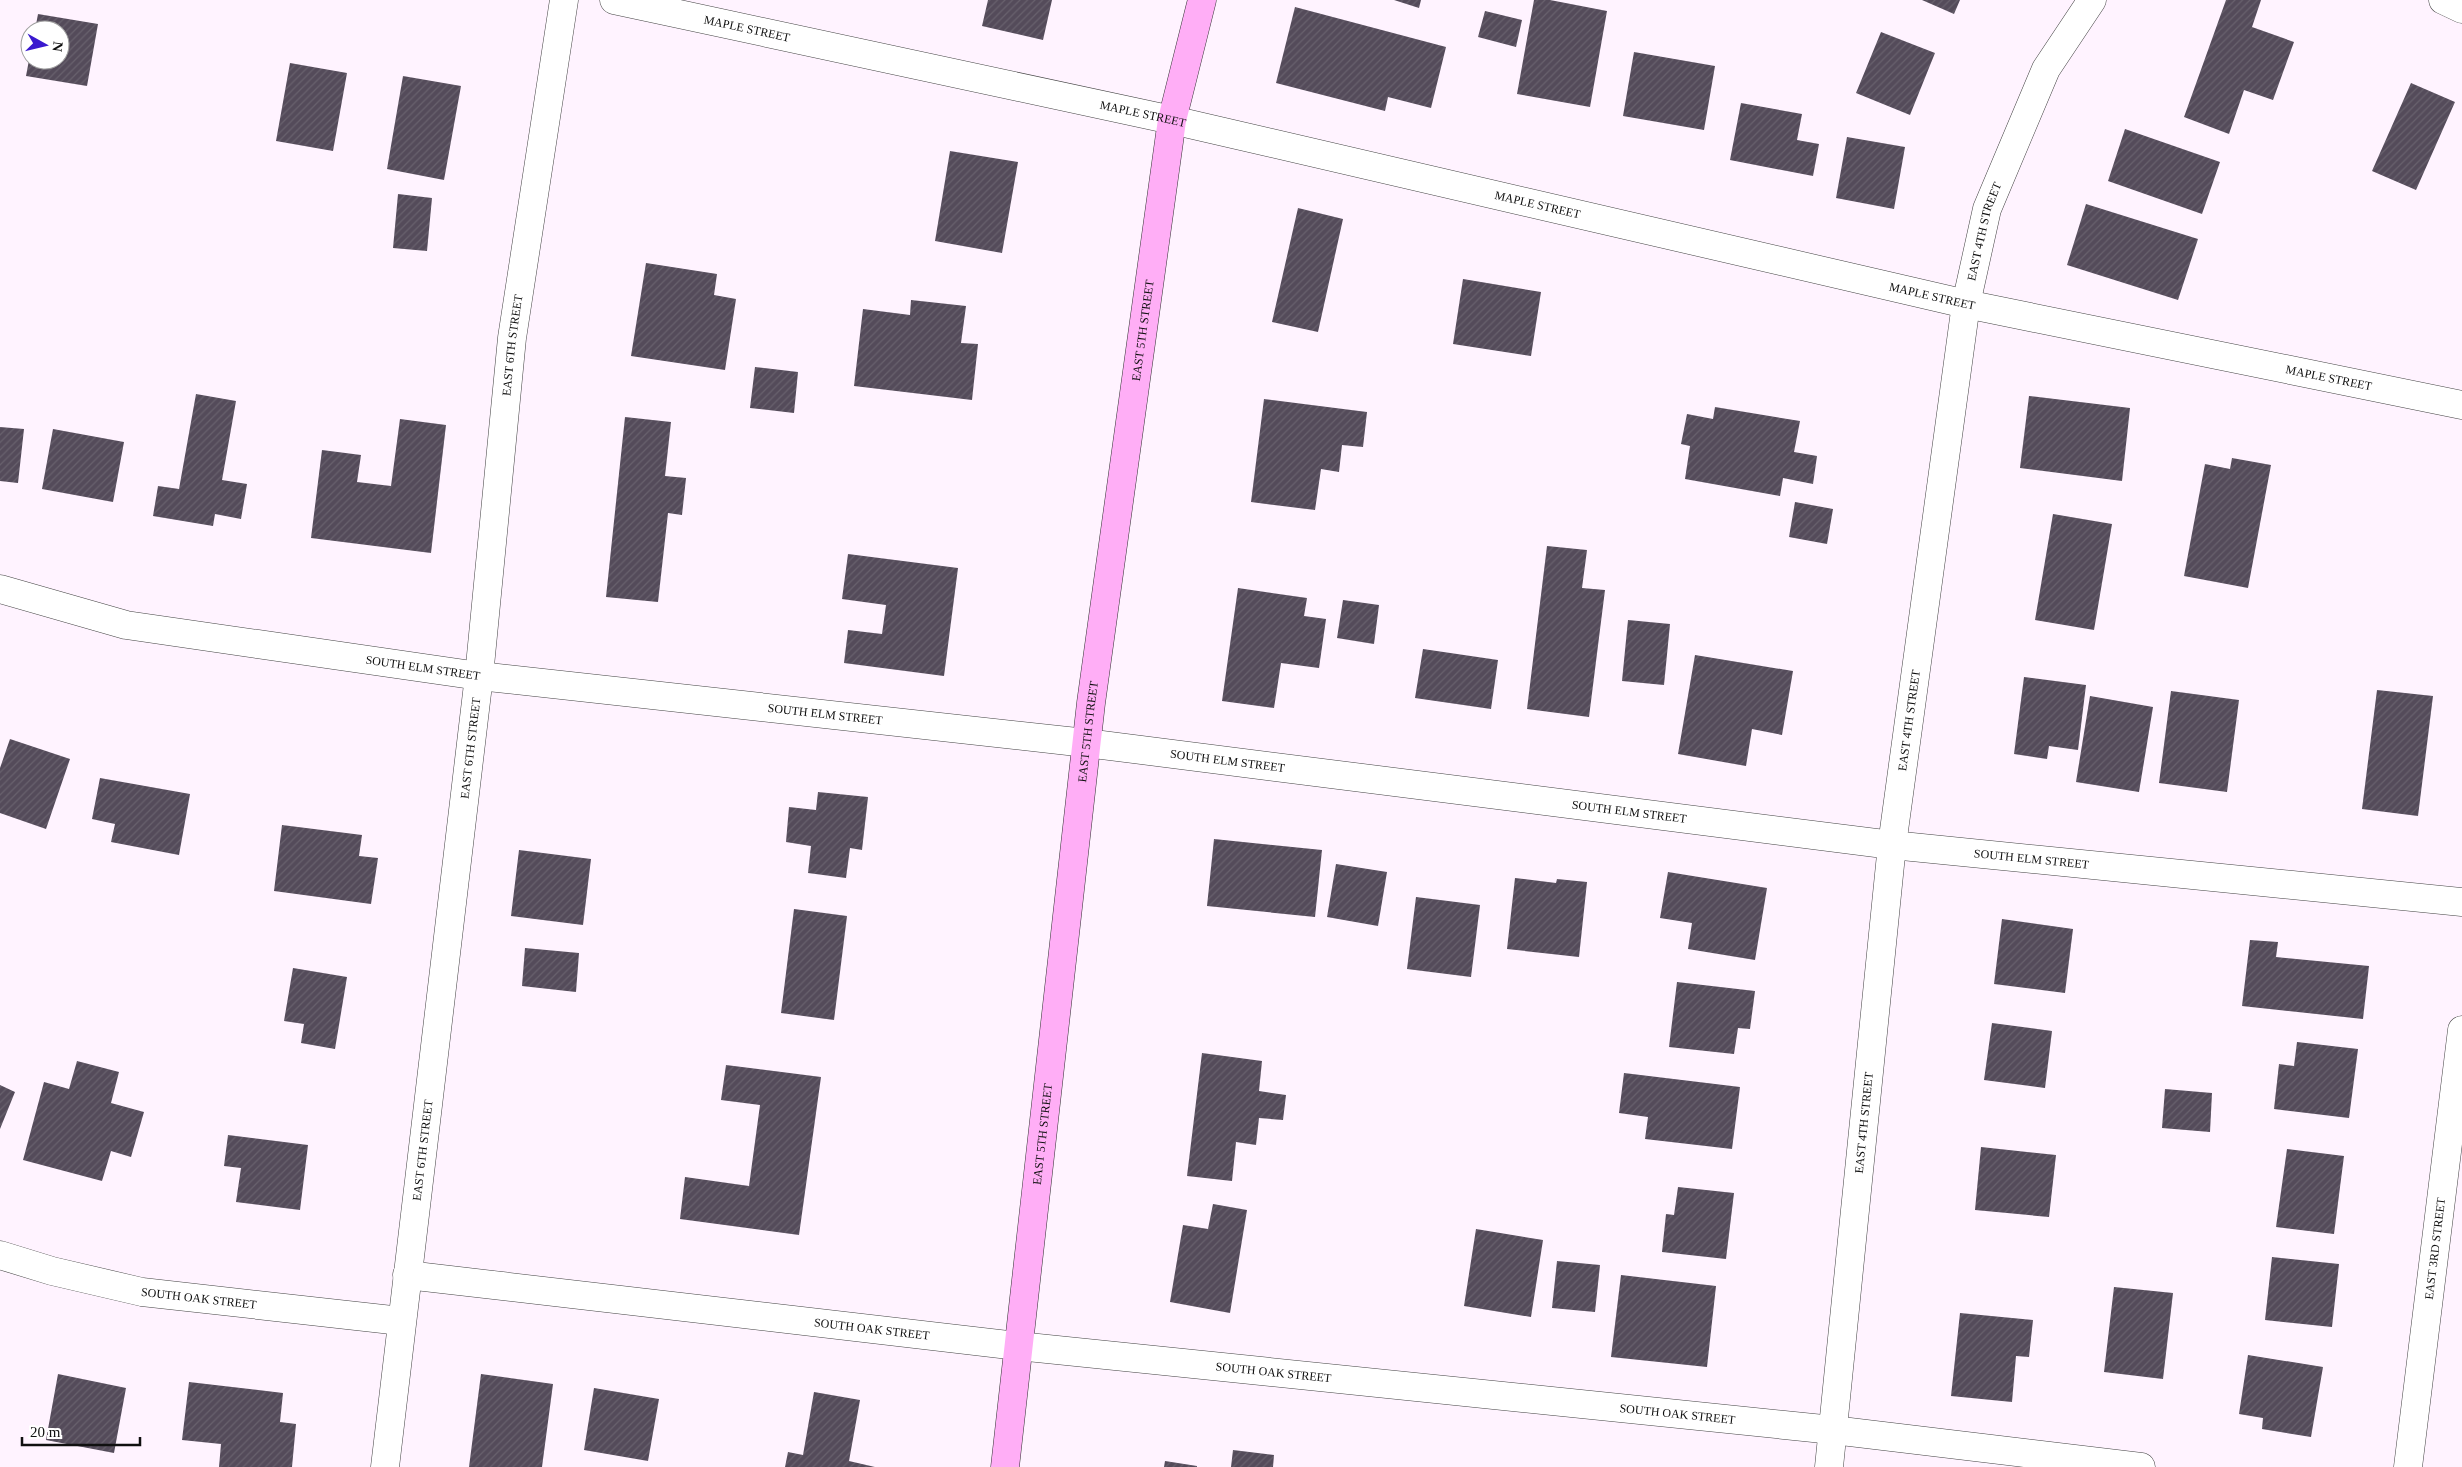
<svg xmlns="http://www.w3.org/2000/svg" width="2462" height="1467" font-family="'Times New Roman',serif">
	<defs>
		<pattern id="building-hatch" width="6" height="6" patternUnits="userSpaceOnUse" patternTransform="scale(1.25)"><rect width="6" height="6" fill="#544b5a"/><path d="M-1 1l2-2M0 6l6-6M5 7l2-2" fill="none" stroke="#68616d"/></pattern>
	</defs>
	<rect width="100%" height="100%" fill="#fff3ff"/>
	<!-- building -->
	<path fill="url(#building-hatch)" d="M988,0H1052L1043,40L982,26Z
		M1394,0H1421L1419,8Z
		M1534,0H1550L1607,11L1590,107L1517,94Z
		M1922,0H1960L1954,14Z
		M2226,0H2261L2252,27L2294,42L2273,100L2244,90L2229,134L2184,117Z
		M1295,7L1446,47L1431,108L1388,97L1385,111L1276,83Z
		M1485,11L1522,20L1516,47L1478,37Z
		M38,14L98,24L87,86L26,76L29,60H60V30H35Z
		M1881,32L1935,53L1910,115L1856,93Z
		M1634,52L1715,66L1704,130L1623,116Z
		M290,63L347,73L333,151L276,141Z
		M403,76L461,86L444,180L387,169Z
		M2411,83L2455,102L2416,190L2372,171Z
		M1741,103L1802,114L1797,140L1819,144L1813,176L1730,160Z
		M2125,129L2220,162L2202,214L2108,181Z
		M1847,137L1905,147L1894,209L1836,198Z
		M950,151L1018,162L1002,253L935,241Z
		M398,194L432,198L427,251L393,248Z
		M2086,204L2198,239L2178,300L2067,265Z
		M1298,208L1343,219L1318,332L1272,322Z
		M646,263L717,274L714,295L736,299L725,370L631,356Z
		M1463,279L1541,292L1531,356L1453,344Z
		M911,300L966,306L961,343L978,344L972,400L854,386L863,309L910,315Z
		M755,367L798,372L794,413L750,408Z
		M196,394L236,401L222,480L247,484L241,519L215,514L213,526L153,516L158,486L179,489Z
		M2029,396L2130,408L2122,481L2020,468Z
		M1264,399L1367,412L1363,447L1342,445L1339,472L1321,469L1315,510L1251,502Z
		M1715,407L1800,421L1794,452L1817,456L1813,484L1783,478L1780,496L1685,479L1690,446L1681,444L1687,414L1713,419Z
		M625,417L671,422L665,476L686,478L682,515L668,513L658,602L606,597Z
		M400,419L446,425L431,553L311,538L322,450L361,455L357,482L391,486Z
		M0,427L24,429L18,483L0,481Z
		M53,429L124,442L113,502L42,489Z
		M2232,458L2271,465L2248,588L2184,576L2205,464L2230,469Z
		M1795,502L1833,509L1827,544L1789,537Z
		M2053,514L2112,524L2094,630L2035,620Z
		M1547,546L1587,550L1582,588L1605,590L1589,717L1527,709Z
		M848,554L958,568L944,676L844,663L848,630L882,634L886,605L842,599Z
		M1238,588L1307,598L1304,616L1326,619L1319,668L1281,663L1274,708L1222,701Z
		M1343,600L1379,605L1374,644L1337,638Z
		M1628,620L1670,624L1664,685L1622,681Z
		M1423,649L1498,660L1491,709L1415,698Z
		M1695,655L1793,671L1782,735L1752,729L1746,766L1678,754Z
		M2024,677L2086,685L2078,750L2049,746L2047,759L2014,754Z
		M2377,690L2433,696L2418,816L2362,809Z
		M2171,691L2239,700L2227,792L2159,783Z
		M2090,696L2153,707L2139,792L2076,782Z
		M10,739L70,759L46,829L0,813V768Z
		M100,778L190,794L179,855L111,842L115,824L92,819Z
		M818,792L868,797L862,850L850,848L846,878L808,873L811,846L786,842L789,807L816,810Z
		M282,825L362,835L359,856L378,858L371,904L274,891Z
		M1214,839L1322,850L1315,917L1207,906Z
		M519,850L591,859L583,925L511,916Z
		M1336,864L1387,872L1378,926L1327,917Z
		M1668,872L1767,888L1755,960L1688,949L1692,923L1660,918Z
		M1515,878L1556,883L1557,879L1587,882L1579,957L1507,949Z
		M1416,897L1480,905L1471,977L1407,969Z
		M794,909L847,916L834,1020L781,1013Z
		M2002,919L2073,929L2065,993L1994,984Z
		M2250,940L2278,942L2276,957L2369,966L2363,1019L2242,1006Z
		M525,948L579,953L576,992L522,986Z
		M293,968L347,977L335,1049L301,1043L304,1024L284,1021Z
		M1677,982L1755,991L1750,1029L1738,1028L1734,1054L1669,1047Z
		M1992,1023L2052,1031L2045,1088L1984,1080Z
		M2297,1042L2358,1049L2349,1118L2274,1109L2279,1064L2294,1066Z
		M1202,1053L1262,1061L1259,1091L1286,1095L1283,1120L1259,1118L1256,1145L1236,1142L1232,1181L1187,1176Z
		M77,1061L119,1072L111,1103L144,1112L131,1157L111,1151L102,1181L23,1160L44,1082L69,1089Z
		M726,1065L821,1077L799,1235L680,1219L685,1177L749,1186L760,1105L721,1100Z
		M1624,1073L1740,1087L1732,1149L1645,1139L1648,1117L1619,1113Z
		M0,1085L15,1092L0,1129Z
		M2165,1089L2212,1093L2210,1132L2162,1128Z
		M228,1135L308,1145L300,1210L236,1202L241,1168L224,1166Z
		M1981,1147L2056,1155L2049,1217L1975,1210Z
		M2287,1149L2344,1156L2334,1234L2276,1227Z
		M1678,1187L1734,1193L1726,1259L1662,1252L1666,1214L1674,1215Z
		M1213,1204L1247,1210L1230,1313L1170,1302L1183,1225L1208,1229Z
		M1476,1229L1543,1240L1531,1317L1464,1306Z
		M2272,1257L2339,1264L2332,1327L2265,1320Z
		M1557,1261L1600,1265L1595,1312L1552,1308Z
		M1621,1275L1716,1286L1707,1367L1611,1357Z
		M2114,1287L2173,1293L2163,1379L2104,1372Z
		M1960,1313L2033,1320L2029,1357L2016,1356L2012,1402L1951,1396Z
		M2248,1355L2323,1367L2311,1437L2262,1429L2263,1418L2239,1414Z
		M58,1374L126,1388L114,1453L46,1440Z
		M481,1374L553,1384L542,1467H469Z
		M189,1382L283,1393L280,1422L296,1424L292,1467H219L221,1444L182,1440Z
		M594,1388L659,1399L648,1461L584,1450Z
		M814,1392L860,1400L849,1461L875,1467H785L788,1452L803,1455Z
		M1233,1450L1274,1455L1273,1467H1231Z
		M1165,1461L1197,1466V1467H1164Z"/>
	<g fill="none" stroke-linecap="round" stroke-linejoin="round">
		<defs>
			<g id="minor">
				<path id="s1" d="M614,0L1172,120L1966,304L2462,405"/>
				<path d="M2443,0L2462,9"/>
				<path id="s2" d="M0,1255L52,1271L142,1292L401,1321"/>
				<path id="s3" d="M407,1275L1018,1346L1833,1430L2141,1467"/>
				<path id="s4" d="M385,1467L479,676L512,338L564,0"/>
				<path id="s5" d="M1829,1467L1892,845L1966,304L1987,209L2046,69L2092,0"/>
				<path id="s6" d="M2408,1467L2462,1030"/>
			</g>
			<g id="tertiary">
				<path id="s7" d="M0,589L126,625L479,676L1086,743L1892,845L2462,902"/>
			</g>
			<g id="secondary">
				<path id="s8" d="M1005,1467L1091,703L1172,120L1202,0"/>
			</g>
		</defs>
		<!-- minor casing -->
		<use href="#minor" stroke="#434343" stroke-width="29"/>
		<!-- tertiary casing -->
		<use href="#tertiary" stroke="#434343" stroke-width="29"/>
		<!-- secondary casing -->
		<use href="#secondary" stroke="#323232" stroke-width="29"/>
		<!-- minor -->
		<use href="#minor" stroke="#fff" stroke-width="28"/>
		<!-- tertiary -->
		<use href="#tertiary" stroke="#fff" stroke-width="28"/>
		<!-- secondary -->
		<use href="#secondary" stroke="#ffaef6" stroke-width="28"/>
	</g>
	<g text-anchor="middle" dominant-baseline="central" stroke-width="5" stroke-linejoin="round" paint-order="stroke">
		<!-- street labels -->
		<g font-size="12" fill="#101010" stroke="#fff">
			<text stroke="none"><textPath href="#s1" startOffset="136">MAPLE STREET</textPath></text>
			<text stroke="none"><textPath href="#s1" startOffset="541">MAPLE STREET</textPath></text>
			<text stroke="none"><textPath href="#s1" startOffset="946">MAPLE STREET</textPath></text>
			<text stroke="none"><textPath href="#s5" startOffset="1246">EAST 4TH STREET</textPath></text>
			<text stroke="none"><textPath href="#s1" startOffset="1351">MAPLE STREET</textPath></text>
			<text stroke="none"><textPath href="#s8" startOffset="1145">EAST 5TH STREET</textPath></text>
			<text stroke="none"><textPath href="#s4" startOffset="1129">EAST 6TH STREET</textPath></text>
			<text stroke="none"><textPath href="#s1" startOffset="1756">MAPLE STREET</textPath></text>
			<text stroke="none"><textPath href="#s7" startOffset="431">SOUTH ELM STREET</textPath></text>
			<text stroke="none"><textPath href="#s7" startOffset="836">SOUTH ELM STREET</textPath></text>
			<text stroke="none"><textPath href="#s5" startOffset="751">EAST 4TH STREET</textPath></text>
			<text stroke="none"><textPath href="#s8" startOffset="740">EAST 5TH STREET</textPath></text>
			<text stroke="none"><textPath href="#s4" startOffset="724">EAST 6TH STREET</textPath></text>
			<text stroke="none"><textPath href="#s7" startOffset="1241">SOUTH ELM STREET</textPath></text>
			<text stroke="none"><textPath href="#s7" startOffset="1646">SOUTH ELM STREET</textPath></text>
			<text stroke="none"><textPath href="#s7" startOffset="2051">SOUTH ELM STREET</textPath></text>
			<text stroke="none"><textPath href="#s5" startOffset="346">EAST 4TH STREET</textPath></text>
			<text stroke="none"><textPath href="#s8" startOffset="335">EAST 5TH STREET</textPath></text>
			<text stroke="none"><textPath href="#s4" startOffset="319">EAST 6TH STREET</textPath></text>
			<text stroke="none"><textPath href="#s6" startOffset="220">EAST 3RD STREET</textPath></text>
			<text stroke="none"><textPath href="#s2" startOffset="204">SOUTH OAK STREET</textPath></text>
			<text stroke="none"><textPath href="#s3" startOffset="468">SOUTH OAK STREET</textPath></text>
			<text stroke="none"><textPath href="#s3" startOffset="872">SOUTH OAK STREET</textPath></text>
			<text stroke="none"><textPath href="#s3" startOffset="1278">SOUTH OAK STREET</textPath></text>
		</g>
	</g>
	<!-- north arrow -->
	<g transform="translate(45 45) rotate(98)"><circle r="24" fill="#ffffff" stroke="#9f9f9f"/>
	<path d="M0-4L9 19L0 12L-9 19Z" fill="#3a19cf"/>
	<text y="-8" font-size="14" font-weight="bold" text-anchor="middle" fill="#101010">N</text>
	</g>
	<!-- scale -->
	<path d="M22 1437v8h118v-8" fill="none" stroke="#101010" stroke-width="2.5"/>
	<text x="30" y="1437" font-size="15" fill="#101010" stroke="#ffffff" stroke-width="4" paint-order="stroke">20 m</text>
</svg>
